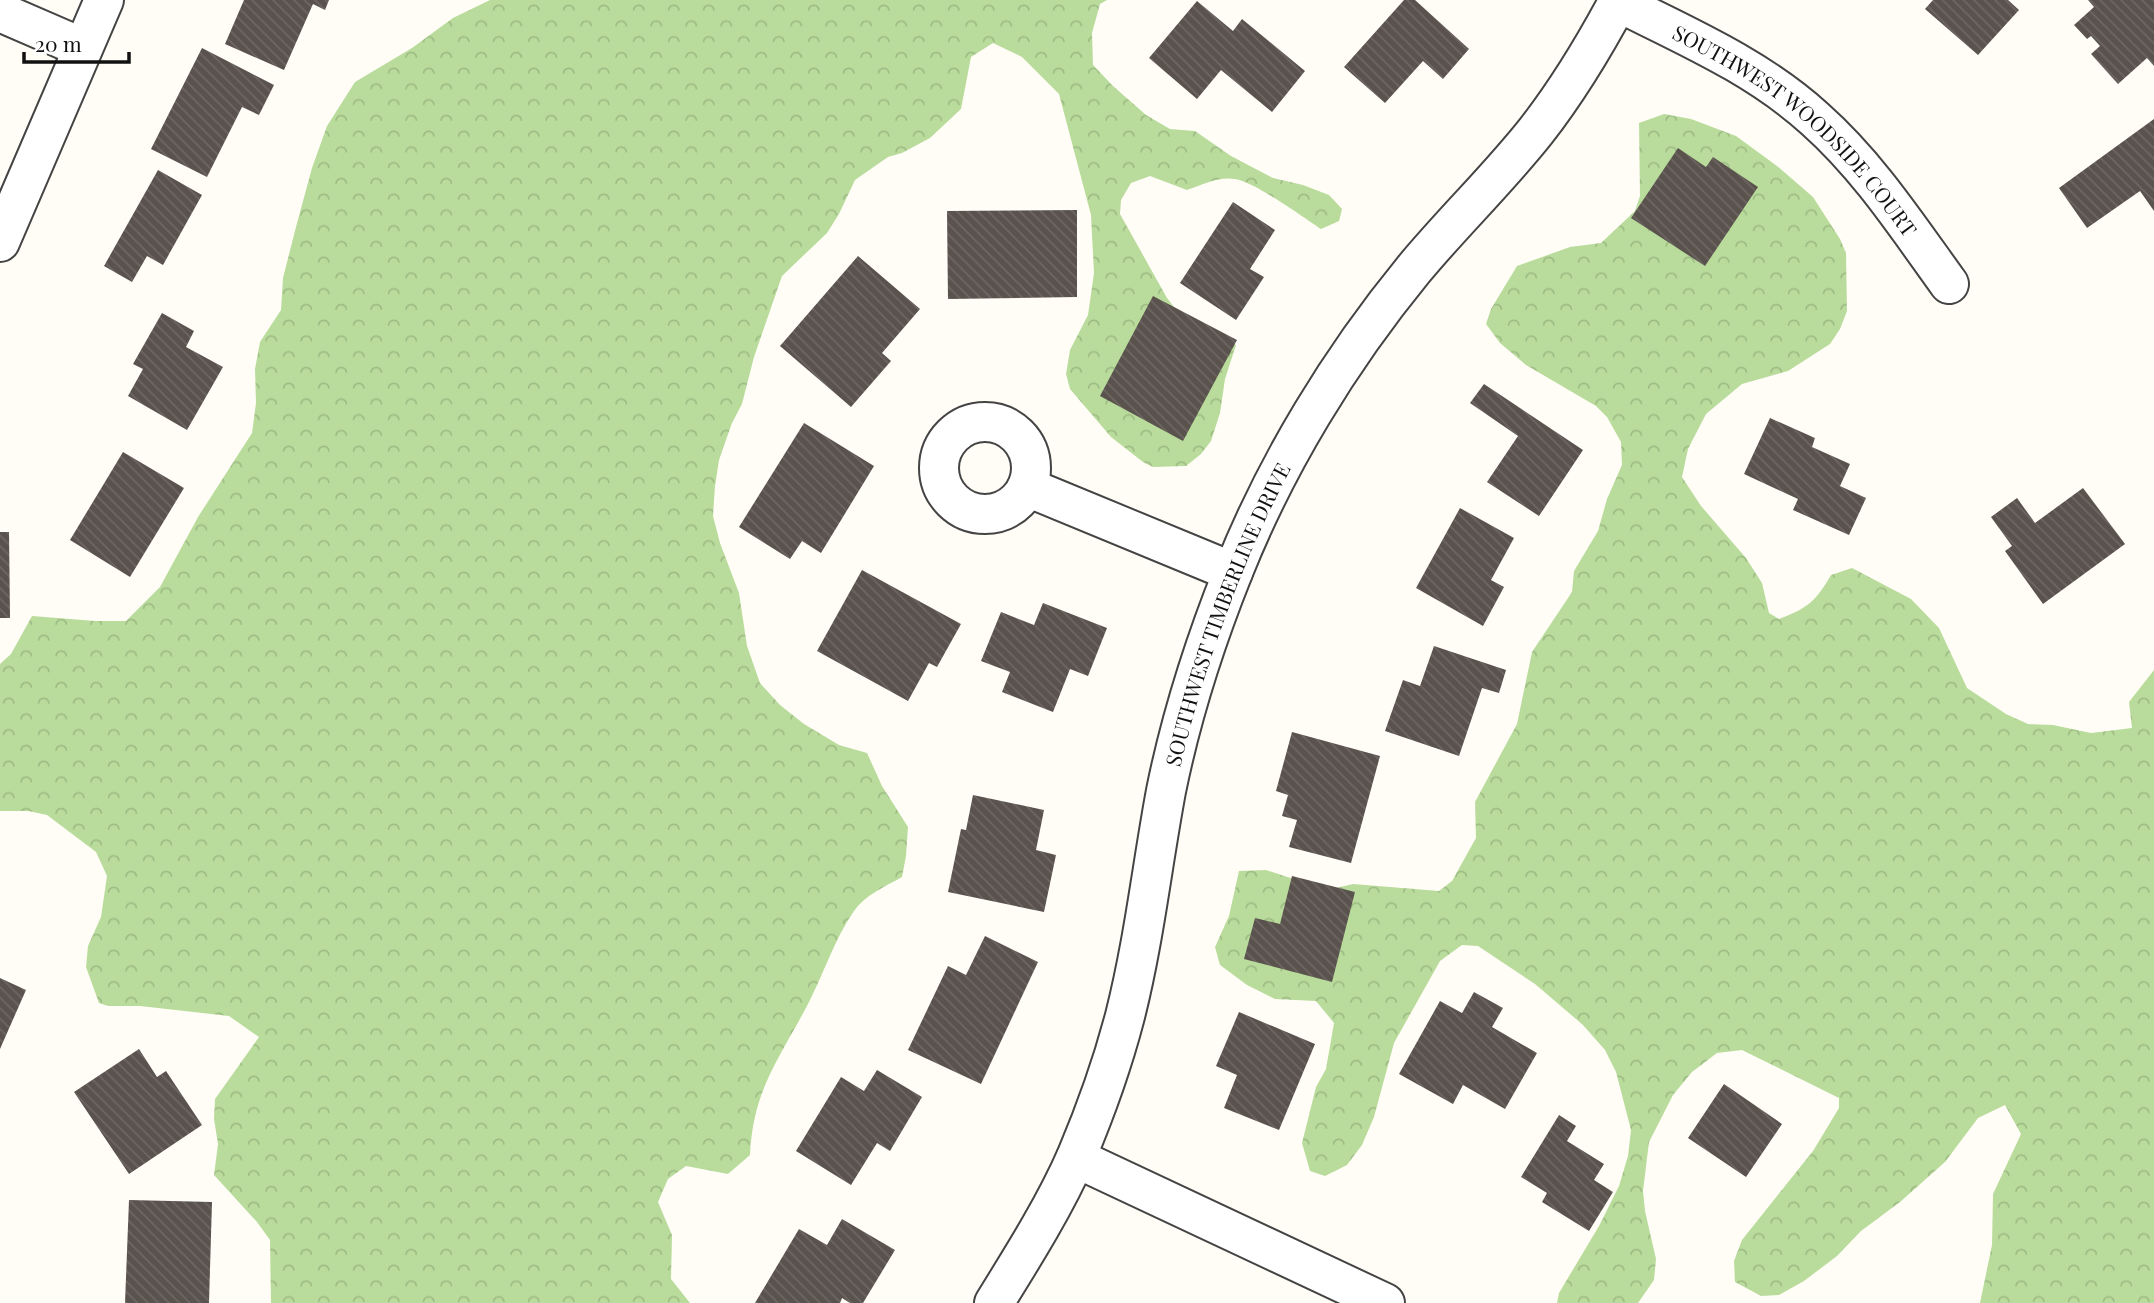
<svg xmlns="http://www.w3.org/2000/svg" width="2154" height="1303" font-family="'Playfair Display',serif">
	<defs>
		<pattern id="forest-crowns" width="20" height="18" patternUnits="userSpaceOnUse" patternTransform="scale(1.75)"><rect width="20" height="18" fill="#b9dc9c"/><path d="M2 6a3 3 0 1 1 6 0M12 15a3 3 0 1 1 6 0" fill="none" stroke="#9ebc85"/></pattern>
		<pattern id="building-back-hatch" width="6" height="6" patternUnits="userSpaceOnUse" patternTransform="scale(1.75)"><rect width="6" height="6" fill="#5a524d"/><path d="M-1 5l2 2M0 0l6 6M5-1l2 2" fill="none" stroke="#6d6662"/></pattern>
	</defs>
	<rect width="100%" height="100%" fill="#fffdf5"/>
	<!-- forest -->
	<path fill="url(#forest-crowns)" d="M490,0H1107L1100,4L1092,33L1093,65L1113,86L1146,115L1170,129L1195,131L1231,156L1273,178L1303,185L1329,195L1342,209L1339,221L1321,229C1303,217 1255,182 1235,179C1218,176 1202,185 1187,190L1150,176L1131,183L1121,200L1120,214L1167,298L1181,316L1236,345L1225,379L1220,413L1211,441L1201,454L1186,466L1153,467L1143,462L1111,437L1070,389L1066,374L1070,350L1088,315L1094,273L1091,215L1059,94L1022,57L993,43L971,57L961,109L930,138L902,153L888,157L855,180L839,214L827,233L782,276L754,357L742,404L732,423L719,460L715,486L713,516L720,543L739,593L747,646L760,683L780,705L804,724L839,745L867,753L882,786L908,827L906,856L902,877C886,886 865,895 854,911C835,938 824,973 809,1002C780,1058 753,1089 750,1155L728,1174L686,1166L668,1179L658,1202L672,1235L671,1279L690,1303H271L270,1240L257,1222L214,1175L218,1144L214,1119L215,1099L259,1037L229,1016L140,1006H108L99,1003L86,967L88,946L101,917L107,876L96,852L47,815L28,811H0V664L11,654L32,616L95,621H126L160,587L198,517L252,433L256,403L255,369L260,342L281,310L283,278L296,227L312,168L327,126L355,82L412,48L453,18Z
		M1664,114L1691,119L1736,136L1777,166L1813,197L1840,239L1846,253L1847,311L1840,329L1830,344L1788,371L1742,384L1706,414L1688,449L1682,477L1701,506L1746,558L1762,583L1769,613L1779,619C1808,608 1816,601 1831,575L1852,568L1911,599L1939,628L1967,688L2006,714L2028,724L2053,725L2091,733L2132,728L2129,702L2154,670V1303H1980L1992,1245L1993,1194L2021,1134L2005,1105L1978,1118L1945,1162L1900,1202L1861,1231L1837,1256L1804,1281L1779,1295L1761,1296L1735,1282L1734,1261L1742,1240L1813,1151L1839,1108V1098L1742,1050L1717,1053L1692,1072L1673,1095L1649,1142L1643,1191L1645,1211L1656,1259L1654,1280L1638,1303H1557L1559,1293L1599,1226L1619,1186L1628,1156L1631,1130L1616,1072L1605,1050L1583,1025L1535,984L1478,946L1462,945L1440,961L1394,1043L1374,1117L1362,1145L1347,1165L1325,1176L1310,1171L1302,1143L1316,1087L1326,1069L1334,1023L1316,1001L1275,999L1247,985L1220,965L1215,947L1229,916L1239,871L1266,870L1315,886L1336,888L1353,884L1439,891L1452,881L1476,838L1475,802L1517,724L1532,652L1572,592L1574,571L1598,531L1607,499L1622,465L1621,442L1607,417L1596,406L1526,365L1500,343L1486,324L1491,309L1517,266L1570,247L1601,243L1635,211L1640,196L1639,123Z"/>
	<!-- building -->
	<path fill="url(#building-back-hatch)" d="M244,0H329L325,10L313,4L284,70L225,44Z
		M1404,0H1415L1469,49L1443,79L1423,61L1385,103L1344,67Z
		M1933,0H2008L2019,10L1978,55L1925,9Z
		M2088,0H2154V66L2147,58L2118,84L2091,54L2100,46L2091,36L2087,39L2074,25L2094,7Z
		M1197,1L1233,31L1242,19L1305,71L1272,112L1221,70L1197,99L1149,58Z
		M202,48L274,85L259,115L242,107L207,177L151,149Z
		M2154,119V211L2140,191L2087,228L2059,188Z
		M1678,148L1706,167L1713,157L1758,187L1705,266L1631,218Z
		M158,170L202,195L163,265L147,256L132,282L104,266Z
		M1233,202L1275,230L1250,269L1264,277L1236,320L1180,283Z
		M1077,210V297L948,299L947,211Z
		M858,256L920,309L882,353L891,361L851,407L780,346Z
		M1153,296L1237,340L1183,441L1100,396Z
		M162,313L194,331L186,347L223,367L187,430L128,396L143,369L133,364Z
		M1484,384L1583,450L1539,516L1487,482L1518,436L1470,403Z
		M1770,418L1815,438L1812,447L1850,464L1840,486L1866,498L1849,535L1793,510L1798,499L1744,474Z
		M804,423L874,466L821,553L802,541L790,559L739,527Z
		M123,452L184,488L130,577L70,540Z
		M2083,488L2125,544L2043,604L2005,551L2012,546L1991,517L2017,498L2035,523Z
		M1460,508L1514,538L1491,580L1504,587L1483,626L1416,588Z
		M0,532H9L10,618H0Z
		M862,570L961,624L937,667L929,663L908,701L817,651Z
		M1043,603L1107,628L1088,676L1070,669L1053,712L1002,692L1010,672L981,661L1001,612L1034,625Z
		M1434,646L1506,670L1499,693L1482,688L1459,756L1385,731L1403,680L1420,686Z
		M1292,732L1380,756L1351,863L1289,847L1297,820L1282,816L1288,795L1276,791Z
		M973,795L1044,810L1036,850L1056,855L1044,912L948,892L961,829L966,830Z
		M1292,876L1355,892L1332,982L1244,959L1255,918L1280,924Z
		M985,936L1038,962L981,1084L908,1050L948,966L966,975Z
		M0,978L26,990L0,1049Z
		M1474,992L1503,1008L1492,1027L1537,1053L1505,1109L1463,1085L1453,1104L1399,1074L1440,1001L1462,1013Z
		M1239,1012L1315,1044L1279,1130L1224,1108L1237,1075L1216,1066Z
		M139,1049L157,1077L166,1071L202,1125L129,1174L74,1092Z
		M877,1070L922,1097L890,1151L877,1143L851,1185L796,1151L841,1077L864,1091Z
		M1724,1084L1782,1124L1746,1177L1688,1138Z
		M1559,1115L1576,1126L1567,1141L1604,1164L1594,1180L1613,1192L1589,1231L1542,1202L1547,1193L1521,1177Z
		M129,1200L212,1202L209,1303H125Z
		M842,1219L895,1250L863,1303H850L842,1298L840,1303H755L799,1229L827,1245Z"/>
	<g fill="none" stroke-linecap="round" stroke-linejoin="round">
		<defs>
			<g id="minor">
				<path id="s1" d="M1618,2C1686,36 1758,67 1815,119C1868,166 1907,226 1949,284"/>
				<path d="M0,12L83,48"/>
				<path d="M0,242L104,0"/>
				<circle cx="985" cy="468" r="46"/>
				<path d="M1027,487L1233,572"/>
				<path d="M1076,1158L1385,1303"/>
				<path id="s2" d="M994,1303C1022,1258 1056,1204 1077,1155C1096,1110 1113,1062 1125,1016C1144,941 1152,866 1166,791C1181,717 1205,642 1233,572C1276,464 1340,359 1414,269C1453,222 1498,179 1536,131C1568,90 1595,45 1619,0"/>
			</g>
		</defs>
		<!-- minor casing -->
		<use href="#minor" stroke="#444" stroke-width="42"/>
		<!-- minor -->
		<use href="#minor" stroke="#fff" stroke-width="38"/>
	</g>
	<g text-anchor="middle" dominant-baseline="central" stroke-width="7" stroke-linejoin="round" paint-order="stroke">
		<!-- street labels -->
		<g font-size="21" fill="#111" stroke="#fff">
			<text stroke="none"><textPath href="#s1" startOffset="222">SOUTHWEST WOODSIDE COURT</textPath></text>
			<text stroke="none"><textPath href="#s2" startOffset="733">SOUTHWEST TIMBERLINE DRIVE</textPath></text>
		</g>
	</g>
	<!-- scale -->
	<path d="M24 52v10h105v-10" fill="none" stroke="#111111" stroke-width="3.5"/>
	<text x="35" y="52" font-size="21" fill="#111111" stroke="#ffffff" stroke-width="5" paint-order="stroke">20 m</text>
</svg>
